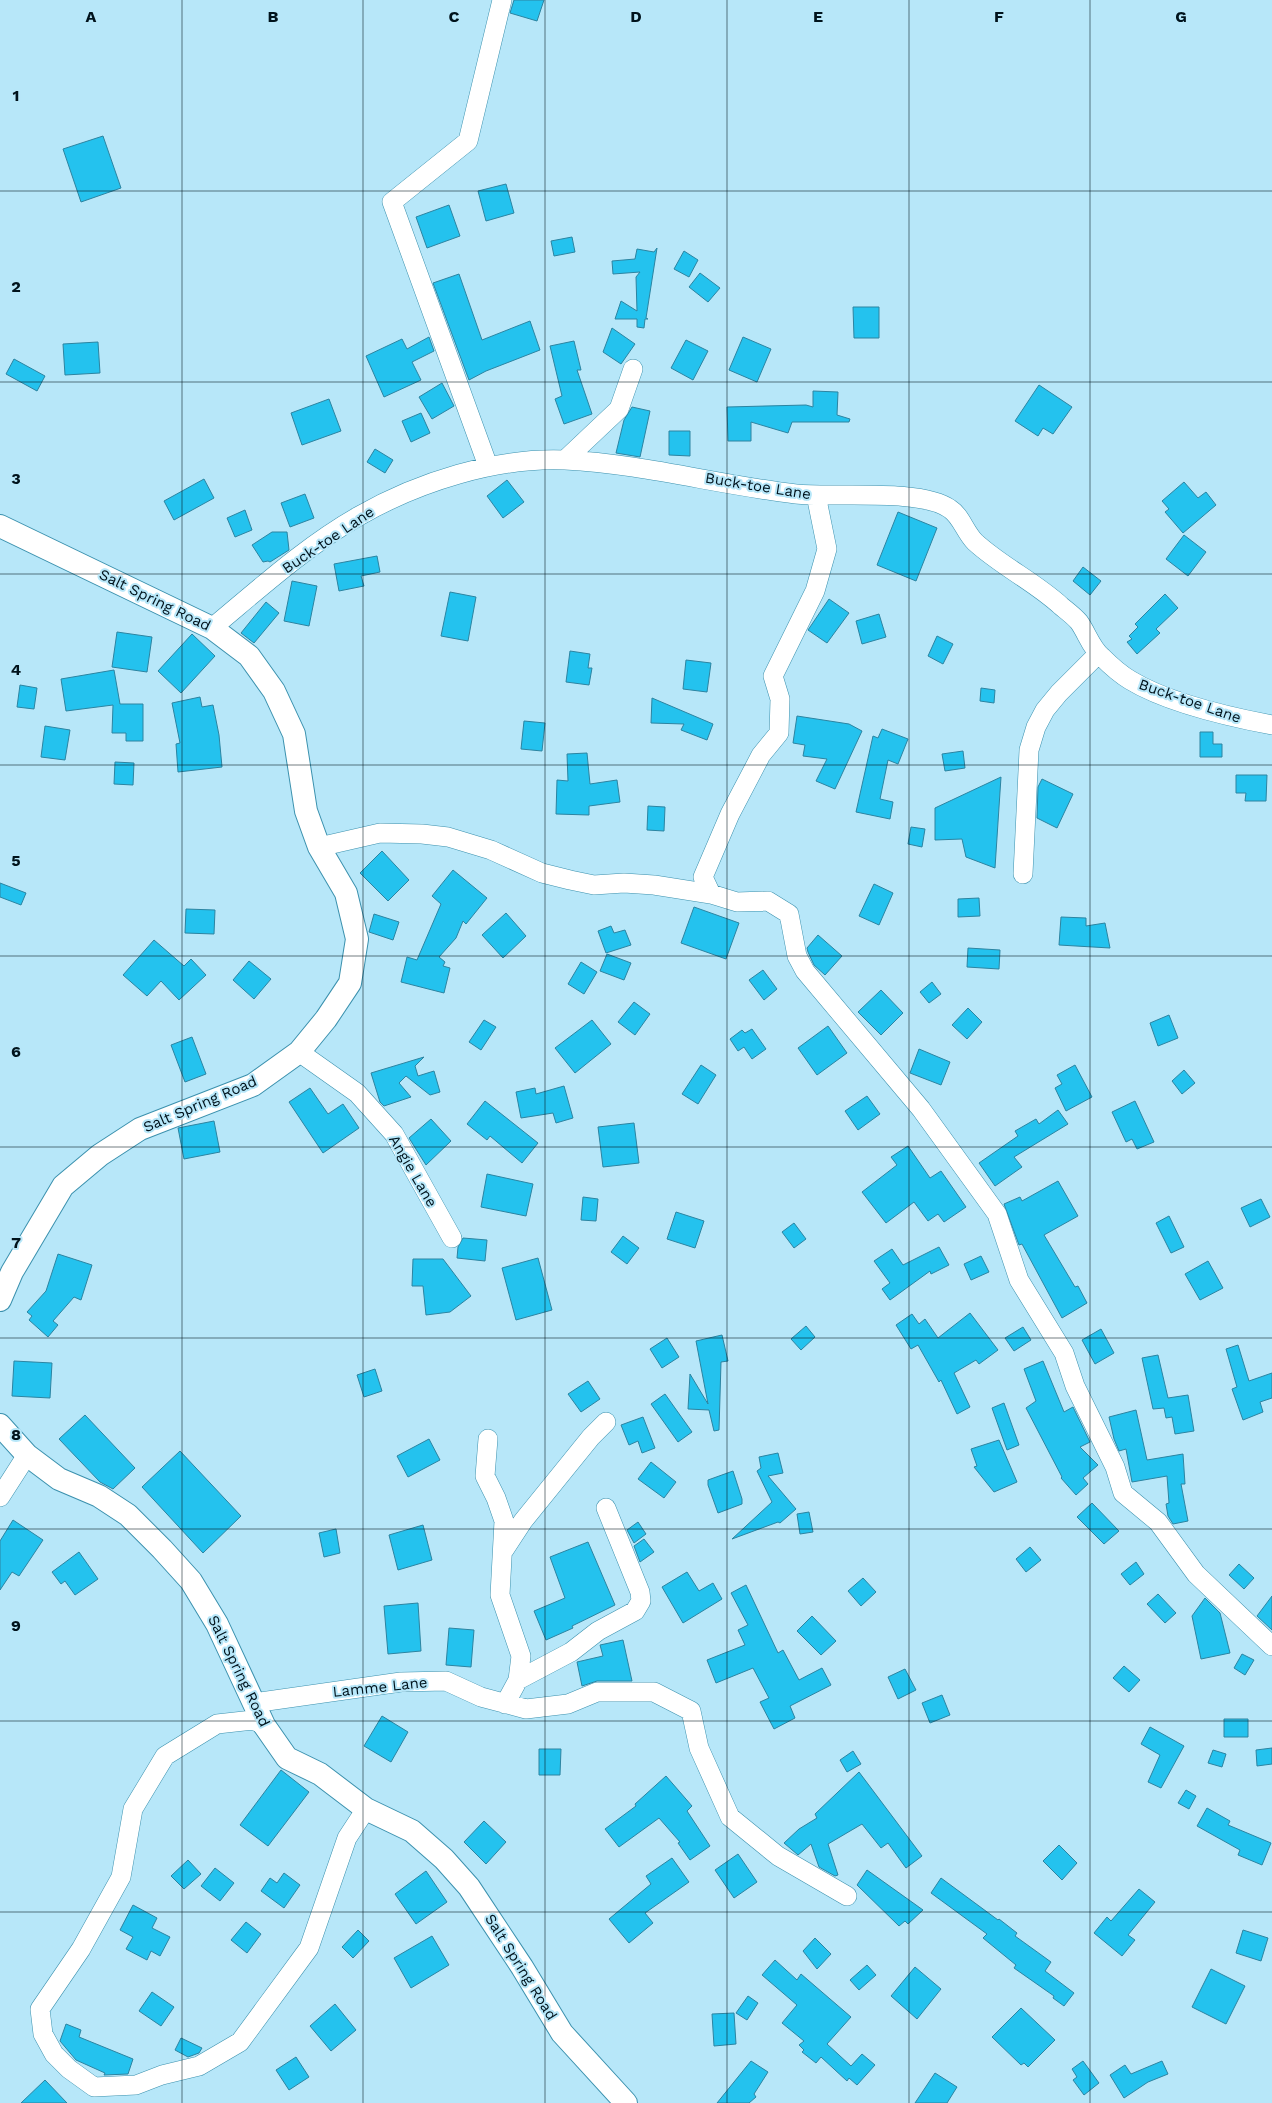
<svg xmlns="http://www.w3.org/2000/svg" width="1272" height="2103" font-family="'Work Sans',sans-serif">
	<rect width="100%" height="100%" fill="#b7e7f9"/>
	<!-- building -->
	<path fill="#24c2ee" stroke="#2c84a1" d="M514,0H544L537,21L510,13Z
		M103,136L121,188L81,202L63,149Z
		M506,184L514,213L486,221L478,191Z
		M449,205L460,236L427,248L416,217Z
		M572,237L575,252L554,256L551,241Z
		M657,248L646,318L648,319H645L644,328L637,327V319H615L621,301L637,311L636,277L640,272L613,274L612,261L635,259L637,249L654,252Z
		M684,251L698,260L689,277L674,269Z
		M700,273L720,288L708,302L689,287Z
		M459,274L482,340L530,321L540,350L486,371L469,380L433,283Z
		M853,307H879V338H854Z
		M612,328L635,344L621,364L603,352Z
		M429,337L434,351L412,362L421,380L384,397L366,356L402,339L407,349Z
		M743,337L771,349L757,382L729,370Z
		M686,340L708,351L693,380L671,368Z
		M574,341L581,370H577L592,414L564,424L555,399L562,396L550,346Z
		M98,342L100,373L65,375L63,344Z
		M14,359L45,376L37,391L6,374Z
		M442,383L454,406L432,419L419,397Z
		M1039,385L1072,407L1053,434L1043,428L1038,436L1015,421Z
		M813,391L838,392L837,415L850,419L849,422H792L788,433L751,422V441H728L727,407L806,405L813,407Z
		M329,399L341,431L302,445L291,413Z
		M632,407L650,411L640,457L616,453L624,420Z
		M421,413L430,433L411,442L402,421Z
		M669,431H690V456L669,455Z
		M375,449L393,460L385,473L367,462Z
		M204,479L214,498L174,520L164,501Z
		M507,480L524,502L503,518L487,496Z
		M1184,482L1198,498L1206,492L1216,505L1183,533L1165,512L1169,509L1162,501Z
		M305,494L314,518L290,527L281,503Z
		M245,510L252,530L235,537L227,518Z
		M898,512L937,528L916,581L877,565Z
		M272,532H287L289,550L270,562L268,561L263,562L252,545Z
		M1184,535L1206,552L1188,576L1166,559Z
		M377,556L380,572L361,576L364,586L339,591L334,564Z
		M1083,567L1101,581L1090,595L1073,581Z
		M292,581L317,586L309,626L284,621Z
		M450,592L476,597L468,641L441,636Z
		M1165,594L1178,608L1156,629L1160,633L1137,654L1127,642L1132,639L1129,636L1138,627L1135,624Z
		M829,599L849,613L827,643L808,630Z
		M266,602L279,613L254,643L241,633Z
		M879,614L886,637L862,644L856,621Z
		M117,632L152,637L147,672L112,667Z
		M192,634L215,656L181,693L158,671Z
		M937,636L953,644L943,664L928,656Z
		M570,651L590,654L588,668H592L589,685L566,682Z
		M686,660L711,663L707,692L683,689Z
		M114,670L120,704H143V741H126V733H112L113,705L66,711L61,679Z
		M20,685L37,688L34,709L17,707Z
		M981,688L995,690L994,703L980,701Z
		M200,697L202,707L213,705L219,735L222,767L178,772L176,744L180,743L172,703Z
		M652,698L713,724L707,740L681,730L684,724L651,723Z
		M797,716L849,724L862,731L835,789L816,781L827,759L803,756L805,745L793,743Z
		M524,721L545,723L542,751L521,749Z
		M45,726L70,730L65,760L41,757Z
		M882,729L908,739L898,764L888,760L880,799L893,802L890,819L856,812L873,736L878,738Z
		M1200,732H1213V744H1222V757H1200Z
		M963,751L965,768L945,771L942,754Z
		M587,753L590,784L617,780L620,802L589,806V815L556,814L557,780L568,781L567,754Z
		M115,762L134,763L133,785L114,784Z
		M1236,775H1267L1266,801H1245L1246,793H1236Z
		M1001,777L1000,792L995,868L966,857L962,839L935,840V808Z
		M1042,779L1073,794L1057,828L1037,818L1038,787Z
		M648,806L665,807L664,831L647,830Z
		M911,827L925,829L922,847L908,844Z
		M382,851L409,880L388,901L360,873Z
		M453,870L487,898L466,924L463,921L456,938L439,957L445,962L443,966L450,968L444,993L401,982L407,957L417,960L441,904L432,896Z
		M0,883L26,893L21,905L0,897Z
		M874,884L893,893L879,925L859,916Z
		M979,898L980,916L958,917V899Z
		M694,907L739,923L726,959L681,943Z
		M186,909L215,910L214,934L185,933Z
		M506,913L526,936L503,958L482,935Z
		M374,914L399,922L393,940L369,932Z
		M1061,917L1086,918V926L1105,923L1110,948L1059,945Z
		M611,926L614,933L625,930L631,945L606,953L598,931Z
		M818,935L842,956L825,975L814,965L808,952L807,948Z
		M154,940L184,966L191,959L206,975L179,1000L161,981L147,996L123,975Z
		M968,948L1000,950L999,969L967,967Z
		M607,954L631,963L624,980L600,971Z
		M249,961L271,979L254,999L233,980Z
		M581,962L597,972L584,994L568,984Z
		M763,970L777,989L764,1000L749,980Z
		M932,982L941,994L929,1003L920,992Z
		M881,990L903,1013L881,1035L858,1012Z
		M634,1002L650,1014L635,1035L618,1022Z
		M968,1008L982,1022L967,1039L952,1025Z
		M1169,1015L1178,1038L1158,1046L1150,1023Z
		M484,1020L496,1027L481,1050L469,1042Z
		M592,1020L611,1044L575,1073L555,1048Z
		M828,1026L847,1053L817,1075L798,1048Z
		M752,1029L766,1049L752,1059L744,1047L738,1051L730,1039L742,1030L745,1033Z
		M192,1037L206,1074L185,1082L171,1045Z
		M919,1049L950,1062L941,1085L910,1073Z
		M424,1057L415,1066L418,1076L434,1071L440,1092L430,1095L406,1076L399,1083L411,1097L384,1106L380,1102L371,1073Z
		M701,1065L716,1075L698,1104L682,1094Z
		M1075,1065L1092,1097L1066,1111L1055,1088L1062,1084L1057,1075Z
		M1184,1070L1195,1083L1182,1094L1172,1081Z
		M564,1086L573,1118L556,1123L553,1113L521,1118L516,1092L535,1088L536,1094Z
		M310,1088L328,1114L343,1104L359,1128L323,1153L289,1102Z
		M867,1096L880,1114L858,1130L845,1111Z
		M485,1101L538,1143L522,1163L490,1136L487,1140L467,1124Z
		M1135,1101L1154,1142L1137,1149L1132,1139L1126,1142L1112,1112Z
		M1058,1110L1068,1124L1014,1157L1022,1167L995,1186L979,1163L1018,1136L1015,1131L1036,1119L1039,1124Z
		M431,1119L451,1141L426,1165L409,1138Z
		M214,1121L220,1152L184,1159L178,1128Z
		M634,1123L639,1163L603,1167L598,1127Z
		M908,1146L930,1178L941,1171L966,1207L944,1222L938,1214L928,1221L914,1202L886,1223L862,1192L897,1165L891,1157Z
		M487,1174L533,1184L526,1216L481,1207Z
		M1058,1181L1078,1216L1044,1235L1075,1287L1078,1286L1087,1303L1062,1318L1022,1244L1019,1245L1004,1204L1020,1197L1022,1201Z
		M583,1197L598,1199L596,1221L581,1220Z
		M1261,1199L1270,1217L1250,1227L1241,1208Z
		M676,1212L704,1221L695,1248L667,1239Z
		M1169,1216L1184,1247L1171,1253L1156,1223Z
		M794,1223L806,1239L794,1248L782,1232Z
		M623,1236L639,1248L627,1264L611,1252Z
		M463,1238L487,1240L485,1261L457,1258L458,1247Z
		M939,1247L949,1265L931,1274L930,1271L890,1300L882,1289L890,1283L874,1261L892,1249L903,1265Z
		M58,1254L92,1265L81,1300L74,1297L53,1321L58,1325L48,1337L29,1320L32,1316L27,1312L46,1291Z
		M981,1256L989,1272L971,1280L964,1264Z
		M538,1258L552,1310L516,1320L502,1268Z
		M413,1259H443L471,1296L450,1312L426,1315L423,1286H412Z
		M1208,1261L1223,1288L1200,1300L1185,1274Z
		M970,1313L998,1350L979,1364L976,1360L954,1373L970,1407L957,1414L941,1380L939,1382L918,1345L911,1349L896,1325L912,1314L919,1324L925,1319L938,1338Z
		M806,1326L815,1337L801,1350L791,1339Z
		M1023,1327L1031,1340L1014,1351L1005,1338Z
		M1101,1329L1114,1353L1095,1364L1082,1340Z
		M722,1335L728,1361L721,1362L719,1430L714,1431L709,1410L688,1409L690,1374L708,1404L696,1341Z
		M667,1338L679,1357L662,1368L650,1349Z
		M1238,1345L1249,1381L1272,1373V1398L1260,1402L1263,1412L1243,1420L1232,1389L1237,1387L1226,1349Z
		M1158,1355L1168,1398L1188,1395L1194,1431L1175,1434L1172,1417L1166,1418L1164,1408L1153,1409L1142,1358Z
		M14,1361L52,1363L50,1398L12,1396Z
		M1043,1361L1064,1412L1073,1407L1090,1442L1080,1447L1098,1465L1083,1478L1088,1484L1076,1495L1061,1478L1062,1477L1026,1408L1036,1401L1024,1369Z
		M375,1369L382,1391L364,1397L357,1375Z
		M588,1381L600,1399L581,1412L568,1394Z
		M665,1394L692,1432L678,1442L651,1404Z
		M1004,1403L1019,1445L1007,1450L992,1408Z
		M1136,1410L1147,1460L1183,1454L1185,1484H1181L1188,1521L1173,1524L1168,1516L1166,1504L1169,1503L1167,1476L1132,1482L1126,1449L1119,1451L1114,1439L1109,1417Z
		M85,1415L135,1468L113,1489L100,1482L59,1439Z
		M643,1417L655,1448L642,1453L638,1441L629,1445L621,1425Z
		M429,1439L440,1460L408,1477L397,1456Z
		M999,1440L1017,1482L994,1492L974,1467L977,1466L971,1449Z
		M180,1451L241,1516L203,1553L142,1487Z
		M778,1453L783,1473L768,1476L796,1509L780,1523L778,1522L732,1539L772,1502L757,1471L761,1468L759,1457Z
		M651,1462L676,1482L664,1498L638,1479Z
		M733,1471L742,1499V1504L718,1513L708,1485V1480Z
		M1092,1503L1119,1531L1104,1544L1077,1517Z
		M809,1512L813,1532L800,1534L797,1514Z
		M13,1520L43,1540L19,1576L12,1572L0,1590V1541Z
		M638,1522L646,1534L634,1543L627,1530Z
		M423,1525L432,1560L398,1570L389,1535Z
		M336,1529L340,1553L324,1557L319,1533Z
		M644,1539L654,1552L640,1562L634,1546Z
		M588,1542L615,1605L572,1626L573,1628L546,1640L534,1611L565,1598L550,1557Z
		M1030,1547L1041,1560L1026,1572L1016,1559Z
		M79,1552L98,1579L75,1595L65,1581L61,1584L52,1572Z
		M1136,1562L1144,1574L1130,1585L1121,1574Z
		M1239,1564L1254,1578L1244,1589L1229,1575Z
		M687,1572L699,1591L713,1583L722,1599L683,1623L662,1587Z
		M863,1578L876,1592L861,1606L848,1591Z
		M746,1585L778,1653L783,1650L799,1680L822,1668L831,1685L790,1706L795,1718L774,1729L760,1702L769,1698L753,1668L716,1683L707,1660L745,1645L738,1630L748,1625L731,1593Z
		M1158,1594L1176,1613L1165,1623L1147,1604Z
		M1272,1596V1630L1257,1616Z
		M1205,1598L1220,1613L1230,1653L1201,1659L1192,1616Z
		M418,1603L421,1651L388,1654L384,1606Z
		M812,1616L836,1641L821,1655L797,1631Z
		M449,1628L474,1630L471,1667L446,1665Z
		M623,1640L632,1681H597L582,1686L577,1662L603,1656L600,1645Z
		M1242,1654L1254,1660L1245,1675L1234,1668Z
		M1124,1666L1140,1680L1129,1692L1113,1678Z
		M905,1669L916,1690L898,1699L888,1677Z
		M942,1695L950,1715L930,1723L922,1703Z
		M382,1716L408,1732L391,1762L364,1746Z
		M1224,1719H1248V1737H1224Z
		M1150,1727L1184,1746L1161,1788L1148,1782L1160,1755L1141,1744Z
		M1272,1748V1764L1257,1766L1256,1750Z
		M539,1749H561L560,1775H539Z
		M1213,1750L1226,1754L1222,1767L1208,1763Z
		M853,1751L861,1764L847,1772L840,1760Z
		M281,1770L309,1792L268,1846L240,1825Z
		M859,1772L922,1856L906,1868L888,1843L881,1848L862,1824L828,1844L838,1875L835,1876L819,1867L811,1844L798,1855L784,1843L799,1829L817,1818L815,1814Z
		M666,1776L692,1806L687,1811L710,1846L690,1860L678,1843L680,1842L659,1818L619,1847L605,1829L636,1806L635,1804Z
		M1186,1790L1196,1796L1189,1809L1178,1803Z
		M1207,1808L1230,1821L1228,1825L1271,1843L1262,1865L1238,1855L1240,1850L1197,1826Z
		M484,1821L506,1842L486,1864L464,1842Z
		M1059,1845L1077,1863L1062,1880L1043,1861Z
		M738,1854L757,1882L734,1898L715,1870Z
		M672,1858L689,1882L645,1913L653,1923L629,1943L609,1919L651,1884L646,1876Z
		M188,1860L201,1874L184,1889L171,1876Z
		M215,1868L234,1883L220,1901L201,1886Z
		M867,1870L923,1910L908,1924L905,1921L899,1926L857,1885Z
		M426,1871L447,1902L416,1924L395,1894Z
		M284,1873L300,1885L284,1908L261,1891L270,1878L277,1883Z
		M941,1878L998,1920L999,1919L1017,1933L1015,1936L1051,1962L1045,1971L1074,1993L1064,2006L1053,1998L1054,1996L1014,1968L1016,1965L983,1938L987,1934L931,1893Z
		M1139,1889L1155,1902L1128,1935L1135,1940L1122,1956L1094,1933L1107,1917L1111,1921Z
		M133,1905L157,1918L152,1928L170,1937L160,1956L151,1951L147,1960L126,1949L133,1937L120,1930Z
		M246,1922L261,1934L247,1953L231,1940Z
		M358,1930L369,1941L353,1958L342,1947Z
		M1243,1930L1268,1938L1261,1961L1236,1953Z
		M432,1936L449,1965L411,1988L394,1958Z
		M815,1938L831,1954L817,1969L803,1951Z
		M775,1960L797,1980L801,1974L851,2017L827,2044L851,2066L862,2054L875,2065L857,2085L849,2078L847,2081L821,2057L816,2063L802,2052L804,2050L799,2045L804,2041L782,2023L797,2005L762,1975Z
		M867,1965L876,1975L859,1990L850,1980Z
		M915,1967L941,1989L917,2019L891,1996Z
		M1211,1969L1245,1986L1226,2024L1192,2007Z
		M152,1992L174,2007L161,2026L139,2011Z
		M748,1996L758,2003L747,2020L736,2013Z
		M335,2004L356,2030L331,2051L310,2026Z
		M1021,2008L1055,2040L1028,2067L1024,2063L1021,2065L992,2037Z
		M734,2013L736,2044L714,2046L712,2014Z
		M66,2024L81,2030L79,2037L133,2059L128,2074L104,2075L105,2073L76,2060L60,2041Z
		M181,2038L202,2048L199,2053L188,2057L175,2050Z
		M296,2057L309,2077L289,2090L276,2070Z
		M751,2061L768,2072L754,2094L756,2097L749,2103H717Z
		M1083,2061L1099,2083L1084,2095L1073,2080L1077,2077L1072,2069Z
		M1162,2061L1168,2074L1148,2082L1124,2098L1110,2075L1125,2065L1131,2074Z
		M935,2073L957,2087L947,2103H915Z
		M45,2080L67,2103H21Z"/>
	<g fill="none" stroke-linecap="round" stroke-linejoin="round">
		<defs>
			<path id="minor" d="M565,460L619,409L633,369
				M488,466L392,202L468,141L502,0
				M816,495L827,549L815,591L773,676L780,699L779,733L761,755L730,814L703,877L711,894L737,902L768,901L789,914L797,956L805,971L921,1109L997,1214L1019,1280L1064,1353L1075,1386L1115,1467L1123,1493L1158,1522L1196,1574L1272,1646
				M212,628C259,589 306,546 359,516C418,482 497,457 565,460C643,464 719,485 796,494C834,498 921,488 950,509C961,516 965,532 975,542C1001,566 1035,582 1061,606C1067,611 1074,616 1079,622C1087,633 1091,648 1102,657C1110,665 1120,674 1130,680C1166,702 1230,717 1272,725
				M319,847L380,833L422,834L448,837L491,850L542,873L570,880L594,885L624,883L654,885L711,894
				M1023,874L1029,750L1036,727L1045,710L1059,693L1098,654
				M299,1052L357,1093L394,1134L452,1238
				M488,1439L485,1476L496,1498L504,1521L500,1595L521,1656L518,1680L505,1704
				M0,1497L27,1455
				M504,1550L523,1521L591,1437L606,1422
				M518,1680L571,1652L598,1631L635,1611L641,1601L640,1592L606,1508
				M253,1703L401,1682L446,1681L481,1697L526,1709L568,1704L597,1692H654L691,1711L699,1748L730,1817L778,1856L847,1896
				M264,1725L253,1720L217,1724L165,1756L133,1809L121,1877L81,1949L40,2009L43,2034L54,2054L69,2069L94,2087L136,2085L162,2075L199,2066L240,2042L309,1948L347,1838L366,1809"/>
			<path id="tertiary" d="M0,526L212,628L249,656L274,691L294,734L306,811L319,847L346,893L357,939L350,983L326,1019L299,1052L253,1085L140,1129L100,1155L63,1186L12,1272L0,1300
				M0,1425L27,1455L59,1479L99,1496L128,1515L162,1549L191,1581L217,1624L264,1725L287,1758L320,1774L366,1809L412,1831L444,1859L469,1887L522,1967L562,2033L626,2103"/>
		</defs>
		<!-- minor casing -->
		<use href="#minor" stroke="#3b91ae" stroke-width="20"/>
		<!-- tertiary casing -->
		<use href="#tertiary" stroke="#3b91ae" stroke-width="24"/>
		<!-- minor -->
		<use href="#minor" stroke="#fff" stroke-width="19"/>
		<!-- tertiary -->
		<use href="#tertiary" stroke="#fff" stroke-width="22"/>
	</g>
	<!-- grid -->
	<path fill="none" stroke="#00131c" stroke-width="1" stroke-opacity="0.55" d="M182,0V2103M363,0V2103M545,0V2103M727,0V2103M909,0V2103M1090,0V2103M0,191H1272M0,382H1272M0,574H1272M0,765H1272M0,956H1272M0,1147H1272M0,1338H1272M0,1529H1272M0,1721H1272M0,1912H1272"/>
	<g text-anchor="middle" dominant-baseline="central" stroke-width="4" stroke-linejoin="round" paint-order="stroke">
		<!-- street labels -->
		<g font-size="15" fill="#00131c" stroke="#b7e7f9">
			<text transform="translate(758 486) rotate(9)">Buck-toe Lane</text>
			<text transform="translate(328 540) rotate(-34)">Buck-toe Lane</text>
			<text transform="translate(155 600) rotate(26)">Salt Spring Road</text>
			<text transform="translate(1190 701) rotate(19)">Buck-toe Lane</text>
			<text transform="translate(200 1104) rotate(-23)">Salt Spring Road</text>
			<text transform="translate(413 1171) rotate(60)">Angie Lane</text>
			<text transform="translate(239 1671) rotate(64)">Salt Spring Road</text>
			<text transform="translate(380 1687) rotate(-6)">Lamme Lane</text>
			<text transform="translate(521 1967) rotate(58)">Salt Spring Road</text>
		</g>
	</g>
	<g font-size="16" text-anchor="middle" font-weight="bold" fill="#00131c" stroke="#b7e7f9" stroke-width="4" stroke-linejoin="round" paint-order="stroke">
		<text x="91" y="22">A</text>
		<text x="273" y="22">B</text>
		<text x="454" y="22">C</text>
		<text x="636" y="22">D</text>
		<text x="818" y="22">E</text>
		<text x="999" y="22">F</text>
		<text x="1181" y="22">G</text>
		<text x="16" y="101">1</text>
		<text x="16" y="292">2</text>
		<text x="16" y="484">3</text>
		<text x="16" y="675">4</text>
		<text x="16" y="866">5</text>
		<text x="16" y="1057">6</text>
		<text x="16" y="1248">7</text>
		<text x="16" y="1440">8</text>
		<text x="16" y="1631">9</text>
	</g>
</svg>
